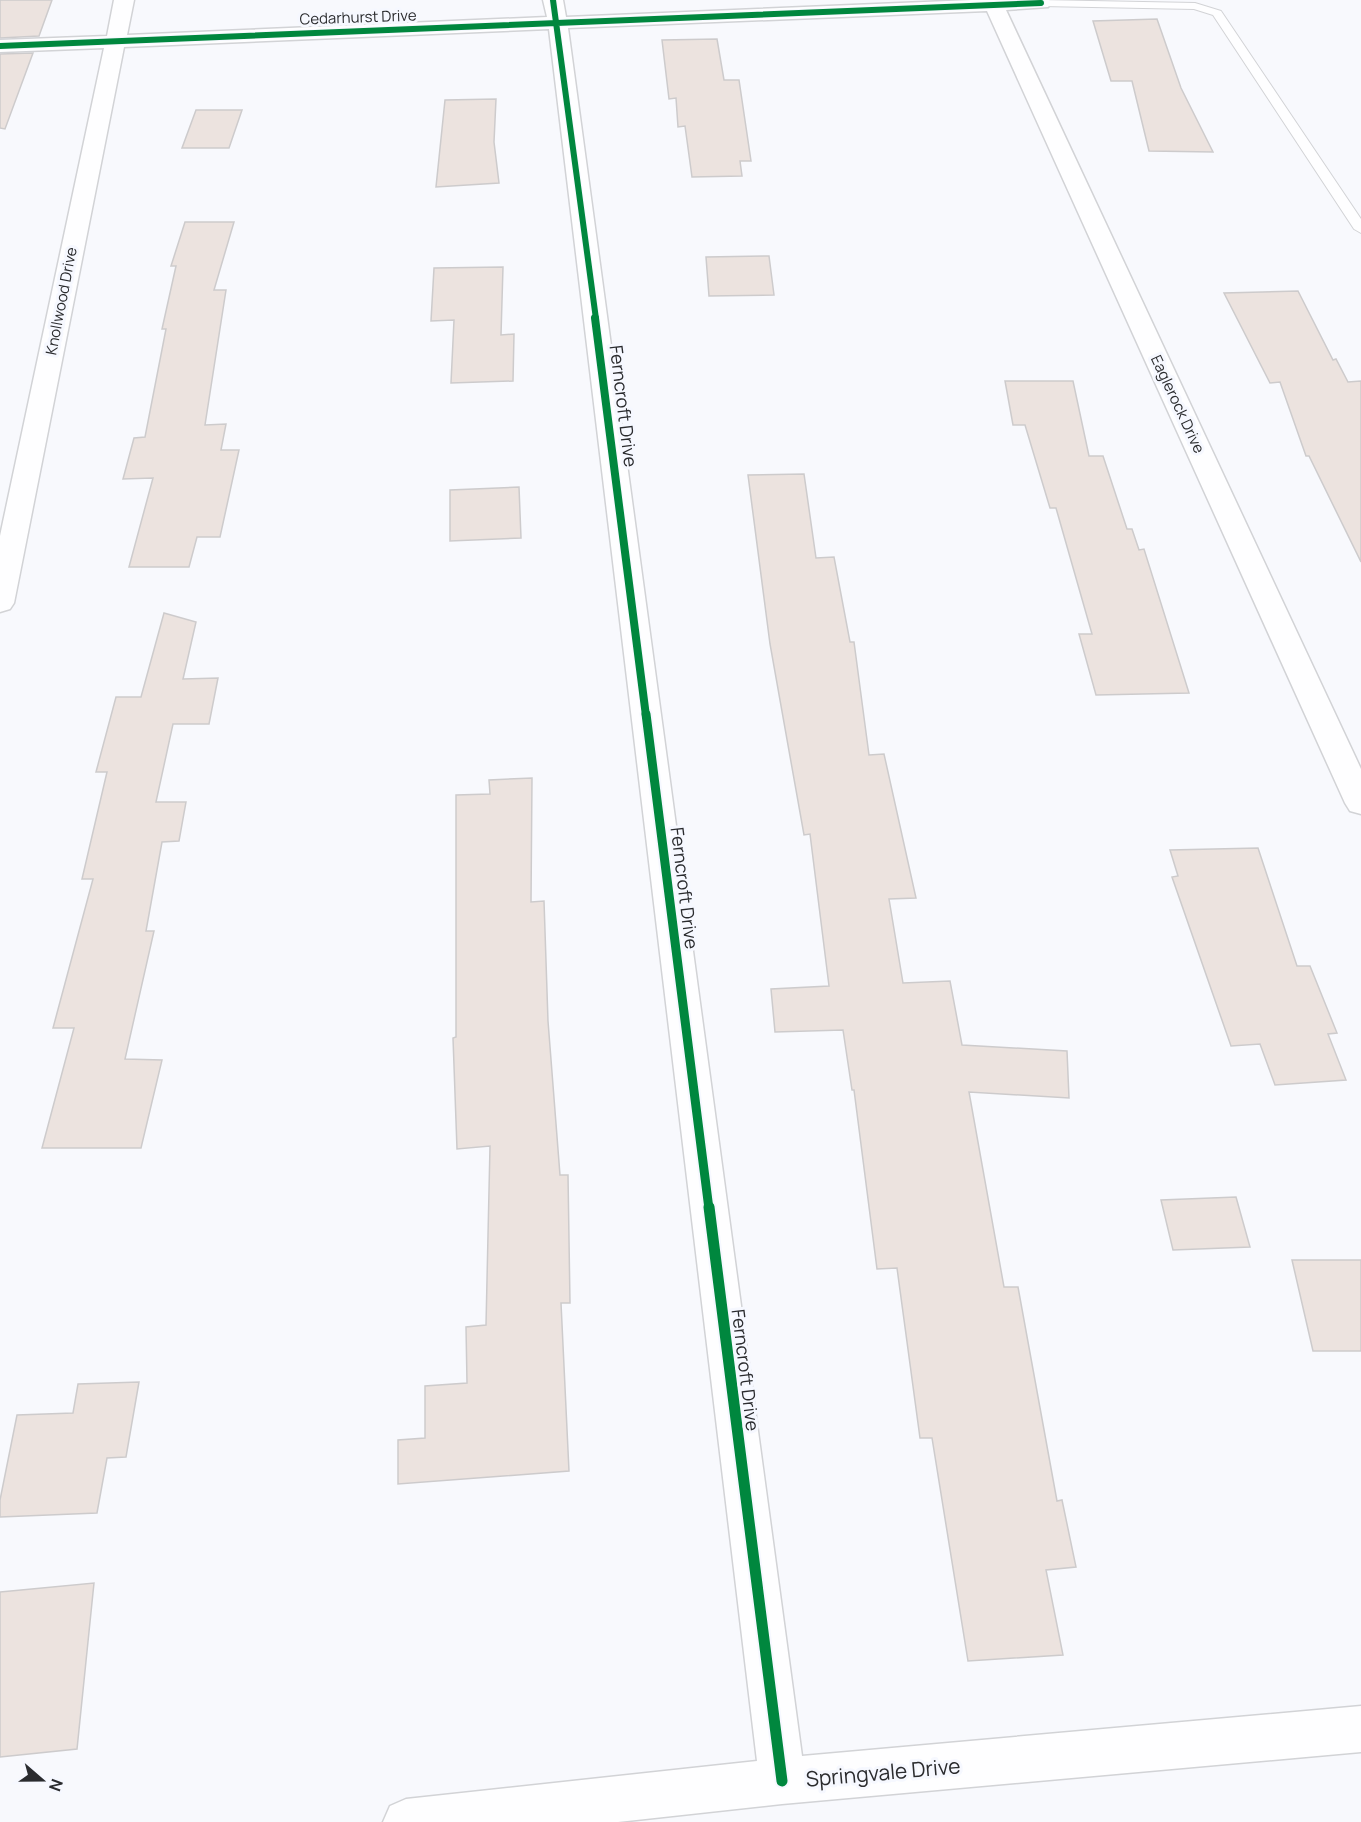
<svg xmlns="http://www.w3.org/2000/svg" width="1361" height="1822" font-family="Manrope,sans-serif">
	<rect width="100%" height="100%" fill="#f8f9fd"/>
	<!-- building -->
	<path fill="#ece3df" stroke="#cdcbcc" stroke-width="1.5" d="M0,0H52L39,36L0,38Z
		M1157,19L1181,88L1213,152L1149,151L1132,81H1111L1093,21Z
		M717,39L724,80H739L751,161H740L742,176L692,177L685,126L678,127L676,98L669,99L662,40Z
		M33,53L5,129L0,128V54Z
		M496,99L494,142L499,183L436,187L445,100Z
		M196,110H242L229,148H182Z
		M185,222H234L214,290H226L205,425L226,424L221,450H239L220,537H197L189,567H129L153,478L123,479L134,438L145,437L166,329H162L176,266H171Z
		M769,256L774,295L709,296L706,257Z
		M503,267L501,335L514,334L513,381L451,383L454,320L431,321L434,268Z
		M1298,291L1333,360L1336,359L1348,382L1361,381V562L1309,456H1306L1280,382L1270,383L1224,293Z
		M1005,381H1073L1089,456H1103L1127,529H1132L1139,550L1144,549L1189,693L1096,695L1079,634H1092L1056,508H1050L1025,425H1013Z
		M804,474L816,558L834,557L850,642H854L869,755L884,754L916,898L889,899L903,983L950,981L962,1045L1067,1051L1069,1098L969,1092L1004,1287H1018L1057,1501L1062,1500L1076,1567L1046,1570L1063,1655L968,1661L932,1438H920L897,1268L877,1269L854,1090H852L843,1030L775,1032L771,989L829,986L810,834L804,835L770,644L748,475Z
		M519,487L521,538L450,541V490Z
		M164,613L196,622L183,679L218,678L209,724H173L156,802H186L179,841L162,842L146,931H154L125,1059L162,1060L141,1148H42L74,1028H53L93,879H82L107,772H96L116,697H141Z
		M532,778L531,902L544,901L548,1021L560,1175H568L570,1303H561L569,1471L398,1484V1440L425,1438V1386L467,1383L466,1327L486,1325L490,1146L457,1149L453,1038L456,1037V795L490,794L489,780Z
		M1258,848L1297,966H1310L1337,1033L1328,1034L1346,1080L1275,1085L1260,1044L1231,1046L1172,877L1178,876L1170,850Z
		M1236,1197L1250,1247L1173,1250L1161,1200Z
		M1292,1260H1361V1351H1313Z
		M139,1382L126,1457L107,1458L97,1513L0,1517V1500L17,1415L73,1413L78,1384Z
		M94,1583L77,1749L0,1757V1592Z"/>
	<g fill="none" stroke-linecap="round" stroke-linejoin="round">
		<defs>
			<path id="service" d="M1039,0L1195,3L1221,11L1361,219V233L1354,229L1213,15L1194,9L1041,6L1035,3Z"/>
			<path id="minor" d="M114,0H134L127,35L547,17L543,0H563L566,17L972,0H1049L1051,3L1048,7L1006,10L1361,769V814L1350,811L1345,803L987,11L568,28L802,1756L1361,1706V1752L782,1804L618,1822H383L390,1806L406,1799L757,1761L549,29L124,47L14,603L10,609L0,612V536L104,48L0,52V40L107,36Z"/>
		</defs>
		<!-- service casing -->
		<use href="#service" stroke="#d2d3d6" stroke-width="2"/>
		<!-- minor casing -->
		<use href="#minor" stroke="#d2d3d6" stroke-width="3"/>
		<!-- service -->
		<use href="#service" fill="#fefeff" fill-rule="evenodd"/>
		<!-- minor -->
		<use href="#minor" fill="#fefeff" fill-rule="evenodd"/>
		<defs>
			<path id="cycleway-far3" d="M553,0L596,319
				M0,46L1041,3"/>
			<path id="cycleway-far2" d="M595,318L646,716"/>
			<path id="cycleway-far1" d="M646,714L709,1209"/>
			<path id="cycleway" d="M709,1207L782,1781"/>
		</defs>
		<!-- cycleway-far3 casing -->
		<use href="#cycleway-far3" stroke="#f6f8ff" stroke-width="8"/>
		<!-- cycleway-far2 casing -->
		<use href="#cycleway-far2" stroke="#f6f8ff" stroke-width="10"/>
		<!-- cycleway-far1 casing -->
		<use href="#cycleway-far1" stroke="#f6f8ff" stroke-width="13"/>
		<!-- cycleway casing -->
		<use href="#cycleway" stroke="#f6f8ff" stroke-width="15"/>
		<!-- cycleway-far3 -->
		<use href="#cycleway-far3" stroke="#00873e" stroke-width="6"/>
		<!-- cycleway-far2 -->
		<use href="#cycleway-far2" stroke="#00873e" stroke-width="8"/>
		<!-- cycleway-far1 -->
		<use href="#cycleway-far1" stroke="#00873e" stroke-width="9"/>
		<!-- cycleway -->
		<use href="#cycleway" stroke="#00873e" stroke-width="11"/>
	</g>
	<g text-anchor="middle" dominant-baseline="central" stroke-width="6" stroke-linejoin="round" paint-order="stroke">
		<!-- far-street labels -->
		<g font-size="15" fill="#2a2b2e" stroke="#f6f8ff">
			<text transform="translate(358 17) rotate(-2)">Cedarhurst Drive</text>
			<text transform="translate(61 301) rotate(-79)">Knollwood Drive</text>
			<text transform="translate(1178 404) rotate(65)">Eaglerock Drive</text>
		</g>
		<!-- street labels -->
		<g font-size="18" fill="#2a2b2e" stroke="#f6f8ff">
			<text transform="translate(624 406) rotate(83)">Ferncroft Drive</text>
			<text transform="translate(685 888) rotate(83)">Ferncroft Drive</text>
			<text transform="translate(746 1370) rotate(83)">Ferncroft Drive</text>
		</g>
		<!-- near-street labels -->
		<g font-size="21" fill="#2a2b2e" stroke="#f6f8ff">
			<text transform="translate(883 1772) rotate(-5)">Springvale Drive</text>
		</g>
	</g>
	<!-- north arrow -->
	<g transform="translate(42 1780) rotate(110)" stroke="#f6f8ff" stroke-width="4.5" paint-order="stroke">
	<path d="M0-4.5L10 22L0 15L-10 22Z" fill="#2a2b2e"/>
	<text y="-9" font-size="16" font-weight="bold" text-anchor="middle" fill="#2a2b2e">N</text>
	</g>
</svg>
